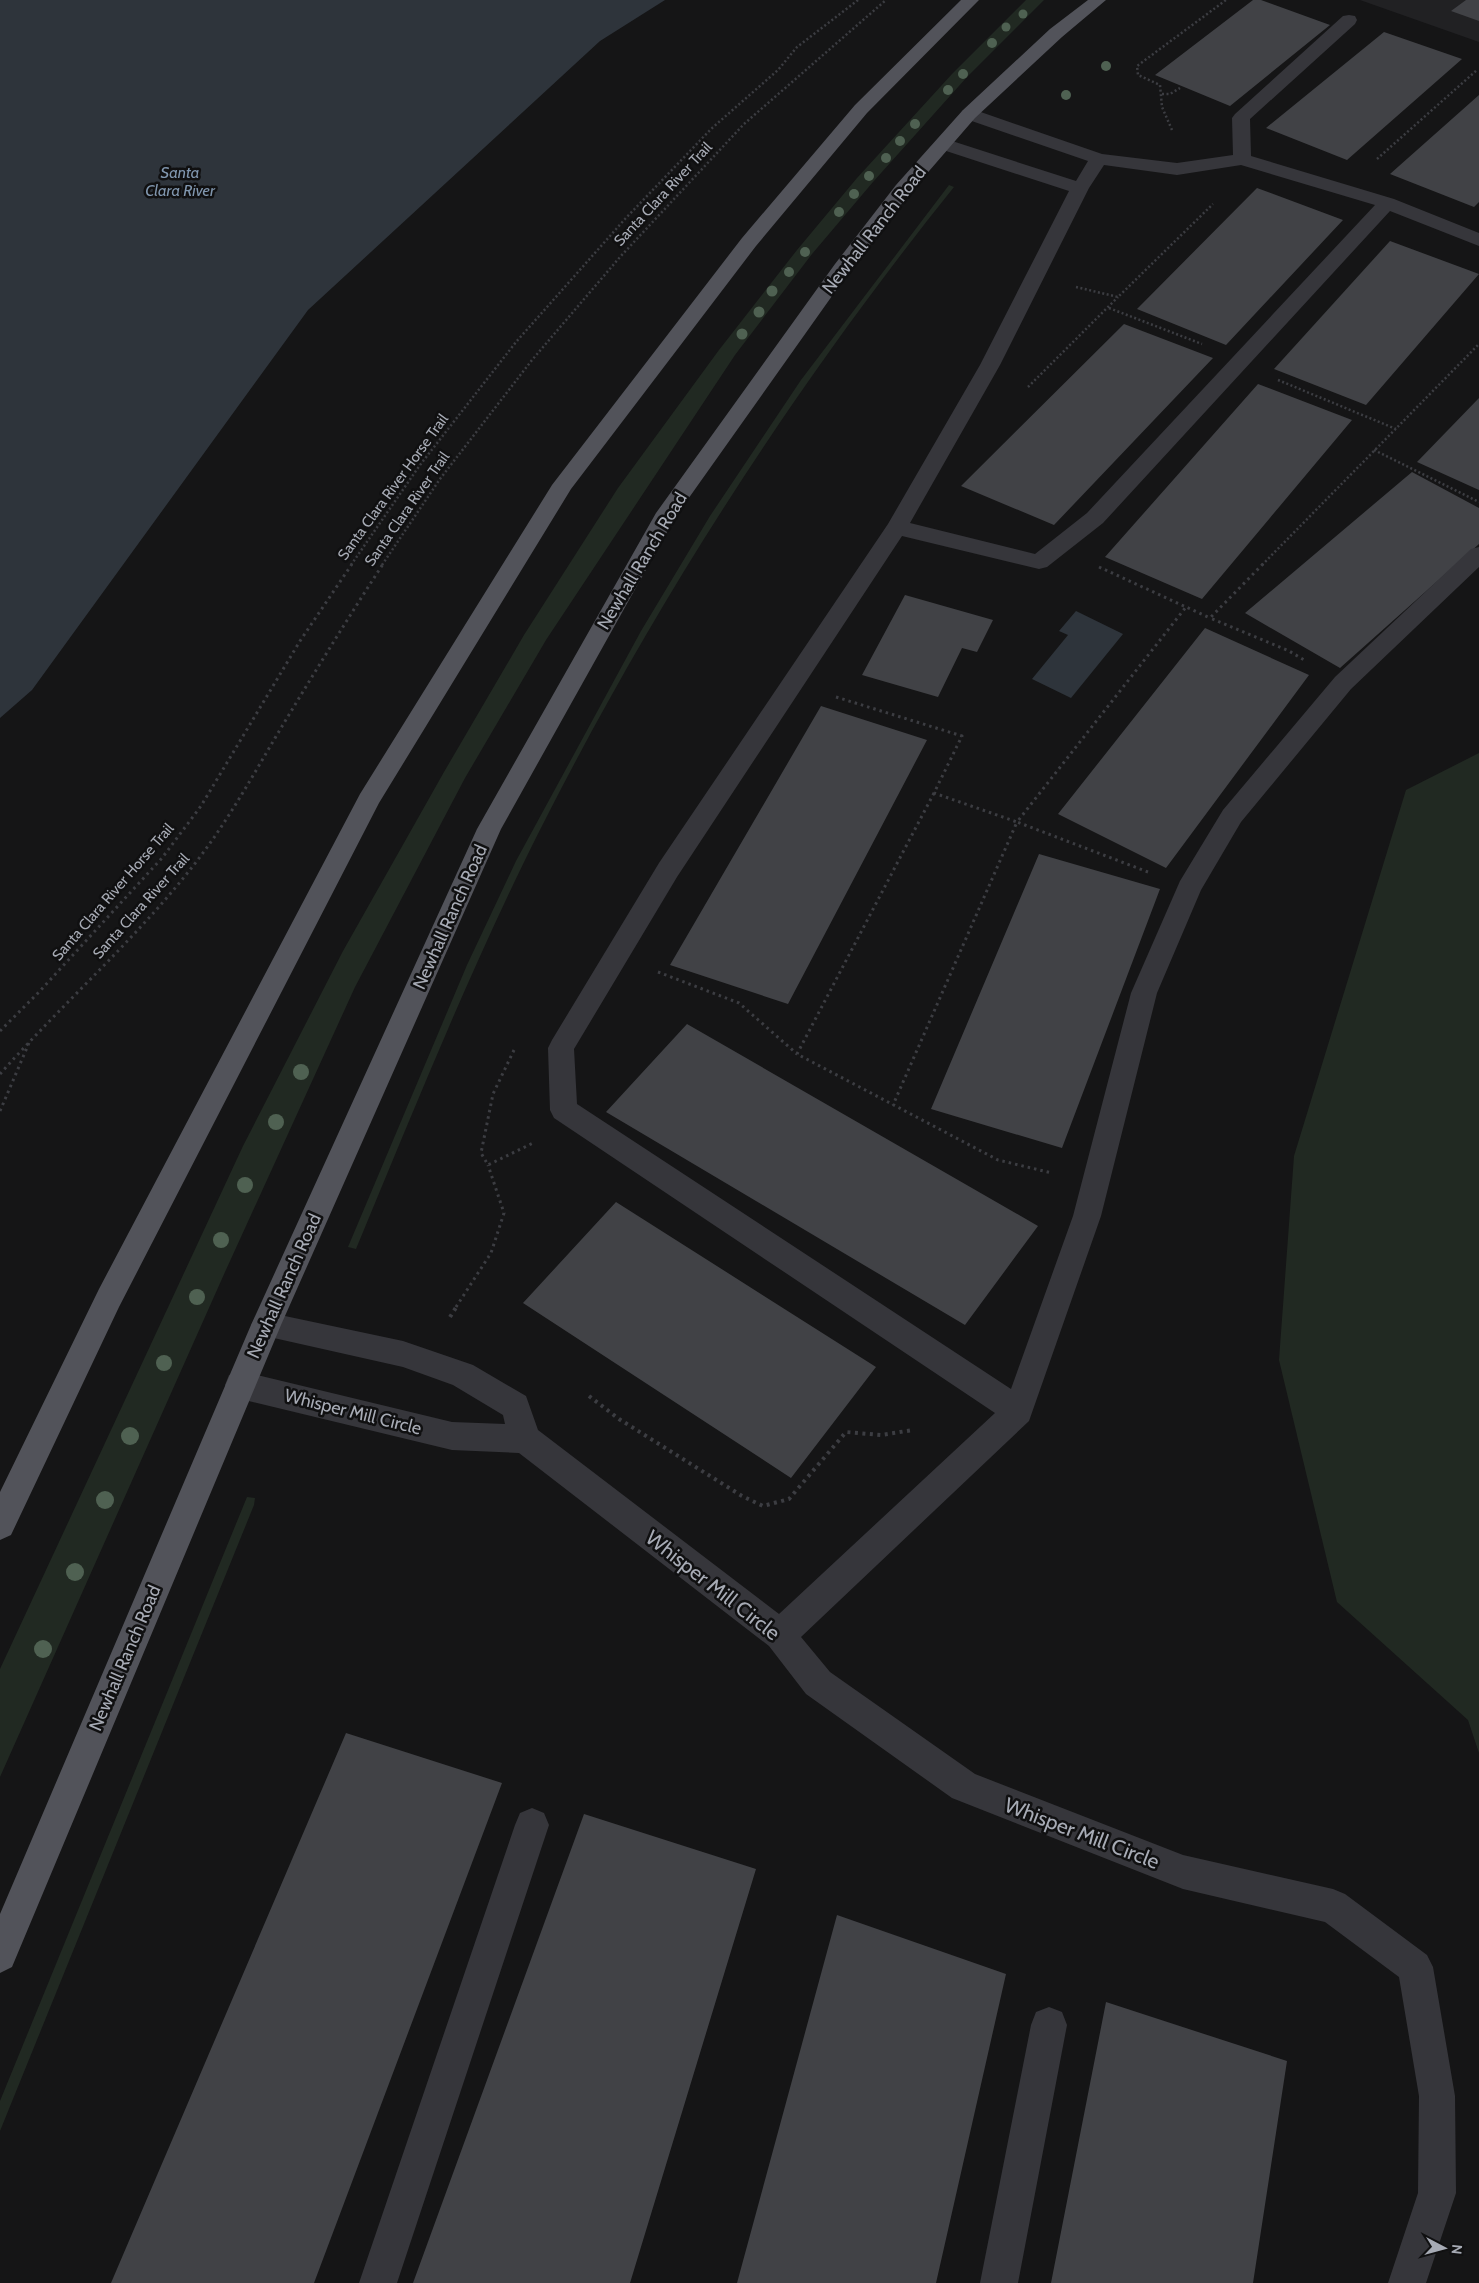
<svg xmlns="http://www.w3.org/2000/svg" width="1479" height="2283" font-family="Cabin,sans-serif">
	<rect width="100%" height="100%" fill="#151516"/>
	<!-- built -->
	<path fill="#212123" d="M1360,0H1479V42Z"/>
	<!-- green -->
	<path fill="#212922" d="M1026,0H1044L967,77L873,182L812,254L735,355L546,640L465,778L355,987L225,1272L0,1777V1669L243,1146L343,951L444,772L524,635L618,488L719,350L797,250L857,178L952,74Z
		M949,185L954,187C787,395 643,621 525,860C463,987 410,1119 356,1249L348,1247L467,965L516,861L641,631L710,516L801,380Z
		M1479,753V1753L1468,1720L1337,1602L1279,1360L1294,1156L1406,790Z
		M247,1497L255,1498L254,1505L0,2131V2101Z"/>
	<!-- water -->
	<path fill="#2e343b" d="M0,0H665L600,41L308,310L32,690L0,718Z
		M1076,611L1123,634L1071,698L1032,679L1068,635L1059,631Z"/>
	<!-- building -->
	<path fill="#414246" d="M1253,0H1261L1330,25L1230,106L1155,75Z
		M1466,0H1479V21L1451,11Z
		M1384,32L1462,59L1347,160L1266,128Z
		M1479,95V202L1474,207L1390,174Z
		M1257,188L1343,220L1226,345L1137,309Z
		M1390,241L1479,274L1366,405L1274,369Z
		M1124,324L1213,358L1054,525L961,486Z
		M1258,384L1352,420L1202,599L1105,557Z
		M1479,398V490L1417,462Z
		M1412,472L1479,508V544L1340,668L1245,613Z
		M905,595L993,620L977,652L962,648L938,697L862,675Z
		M1205,628L1309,675L1166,868L1058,814Z
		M821,706L927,740L788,1004L670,965Z
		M1039,854L1160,889L1062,1148L931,1109Z
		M687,1024L1038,1226L965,1325L606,1112Z
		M616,1202L876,1367L791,1478L523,1303Z
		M346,1733L502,1783L314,2283H111Z
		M584,1814L756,1869L630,2283H413Z
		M837,1915L1006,1974L936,2283H737Z
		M1106,2002L1287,2061L1253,2283H1051Z"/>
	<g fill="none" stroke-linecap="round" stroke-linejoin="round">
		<!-- path-far2 -->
		<path stroke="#3c3d42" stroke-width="2.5" stroke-dasharray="2 2.5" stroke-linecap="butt" d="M1162,94H1170L1180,88
			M1172,130L1162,107L1160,85L1138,75L1137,66L1226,0
			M1377,159L1477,70
			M1076,287L1118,297L1213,204
			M1109,308L1202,344
			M1278,380L1396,429
			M1028,387L1118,297
			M1374,450L1479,502
			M351,565L420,465L516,342L625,219L711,129L778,70L797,47L858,0
			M382,565L440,479L532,360L620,257L744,124L886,0
			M1262,565L1479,344"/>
		<!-- path-far1 -->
		<path stroke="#3c3d42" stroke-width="3" stroke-dasharray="2.5 4" stroke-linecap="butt" d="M1263,564L1210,618L1289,651L1306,661
			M1099,567L1210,618
			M836,697L962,736L934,793L1017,822L893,1105
			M934,793L797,1054L998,1160L1052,1173
			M1148,872L1017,822L1186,607
			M658,972L739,1003L797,1054
			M0,1031L39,992L162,858L201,806L300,641L352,564
			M514,1050L493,1094L481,1153L488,1165L533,1143
			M0,1074C63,1003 135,940 193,866C227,823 253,775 281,728C314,673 348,618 383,564
			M0,1111L29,1043
			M456,1307L491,1253L504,1213L488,1165"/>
		<!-- path -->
		<path stroke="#3c3d42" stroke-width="4" stroke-dasharray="3 4.5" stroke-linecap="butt" d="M450,1317L457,1306
			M589,1396L619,1419L742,1496L763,1506L789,1499L846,1432L881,1435L913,1430"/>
		<!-- minor -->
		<path fill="#36363b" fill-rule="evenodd" d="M1349,15L1355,16L1357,20L1355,24L1250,119L1251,156L1394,199L1479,233V246L1390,211L1103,523L1047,567L1039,569L902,536L677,877L574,1049L577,1104L1011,1389L1073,1216L1131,993L1180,881L1223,810L1335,677L1471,549L1479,547V567L1351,689L1241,822L1201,890L1157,993L1101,1216L1029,1421L801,1637L830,1672L975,1774L1183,1855L1333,1889L1345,1894L1427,1955L1433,1967L1455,2096L1456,2193L1426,2283H1388L1418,2193L1419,2096L1399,1977L1325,1922L1183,1889L952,1798L806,1694L769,1646L519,1453L452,1450L240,1399L229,1395L225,1385L229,1375L240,1371L452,1422L505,1424L503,1415L453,1385L403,1367L256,1334L251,1325L256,1316L266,1312L403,1341L473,1365L526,1396L538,1430L779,1614L995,1413L554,1118L550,1110L548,1048L552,1040L659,863L888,524L980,365L1069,191L937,148L934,144L937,140H949L1076,181L1088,161L963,118L960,114L963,110H975L1102,154L1177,163L1233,155L1232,118L1235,114L1343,16ZM1104,165L1177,175L1241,165L1375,205L1087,513L1035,554L910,523L1000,365L1089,188Z
			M532,1808L544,1813L549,1825L397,2283H359L515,1825L520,1813Z
			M1049,2007L1062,2012L1067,2025L1018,2283H980L1031,2025L1036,2012Z"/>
		<!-- primary -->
		<path fill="#52535a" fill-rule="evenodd" d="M961,0H979L867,113L756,246L571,489L379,803L119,1307L11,1535L0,1540V1492L99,1289L360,794L552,485L742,238L855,105Z
			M1088,0H1106L1062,37L975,118L910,193L849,272L676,516L501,829L281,1325L12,1967L0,1973V1914L251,1325L477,829L656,513L835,264L896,185L963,110L1050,29Z"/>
	</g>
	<!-- trees -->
	<g fill="#4f6152">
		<circle cx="1023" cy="14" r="4.5"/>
		<circle cx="1006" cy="27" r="4.5"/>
		<circle cx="992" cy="43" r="5"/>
		<circle cx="1106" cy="66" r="5"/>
		<circle cx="963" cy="74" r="5"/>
		<circle cx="948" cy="90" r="5"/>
		<circle cx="1066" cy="95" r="5"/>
		<circle cx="915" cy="124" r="5"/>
		<circle cx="900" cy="141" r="5"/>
		<circle cx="886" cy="158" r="5"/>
		<circle cx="869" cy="176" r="5"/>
		<circle cx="854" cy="194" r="5"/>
		<circle cx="839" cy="212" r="5"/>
		<circle cx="805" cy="252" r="5"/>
		<circle cx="789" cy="272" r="5"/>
		<circle cx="772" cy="291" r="5.5"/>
		<circle cx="759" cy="312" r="5.5"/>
		<circle cx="742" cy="334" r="5.5"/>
		<circle cx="301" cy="1072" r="8"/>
		<circle cx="276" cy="1122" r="8"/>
		<circle cx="245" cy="1185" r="8"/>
		<circle cx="221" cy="1240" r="8"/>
		<circle cx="197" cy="1297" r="8"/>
		<circle cx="164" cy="1363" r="8"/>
		<circle cx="130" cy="1436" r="9"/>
		<circle cx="105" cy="1500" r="9"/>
		<circle cx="75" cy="1572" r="9"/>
		<circle cx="43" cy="1649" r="9"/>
	</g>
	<g text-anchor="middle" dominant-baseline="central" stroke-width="5" stroke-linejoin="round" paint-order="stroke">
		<!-- far-street labels -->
		<g font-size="15" fill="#a7abb5" stroke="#101011">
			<text transform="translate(663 194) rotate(-47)">Santa Clara River Trail</text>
			<text transform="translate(393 487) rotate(-54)">Santa Clara River Horse Trail</text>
			<text transform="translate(407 509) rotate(-55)">Santa Clara River Trail</text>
			<text transform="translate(113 892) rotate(-49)">Santa Clara River Horse Trail</text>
			<text transform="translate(141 906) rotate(-48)">Santa Clara River Trail</text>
		</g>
		<!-- far-water labels -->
		<g font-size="16" font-style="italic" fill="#8096ae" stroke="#101011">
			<text x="180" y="172">Santa<tspan x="180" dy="18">Clara River</tspan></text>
		</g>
		<!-- street labels -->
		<g font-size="18" fill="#a7abb5" stroke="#101011">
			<text transform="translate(874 230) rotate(-52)">Newhall Ranch Road</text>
			<text transform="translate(642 561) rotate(-59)">Newhall Ranch Road</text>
			<text transform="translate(450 917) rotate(-66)">Newhall Ranch Road</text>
			<text transform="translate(284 1286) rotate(-66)">Newhall Ranch Road</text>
			<text transform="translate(353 1412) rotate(14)">Whisper Mill Circle</text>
			<text transform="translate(125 1658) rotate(-67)">Newhall Ranch Road</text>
		</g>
		<!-- near-street labels -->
		<g font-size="21" fill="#a7abb5" stroke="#101011">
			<text transform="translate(713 1585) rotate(38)">Whisper Mill Circle</text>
			<text transform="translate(1082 1833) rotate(21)">Whisper Mill Circle</text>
		</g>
	</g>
	<!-- north arrow -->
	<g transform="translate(1444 2248) rotate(96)" stroke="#101011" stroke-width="4" paint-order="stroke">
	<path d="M0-4L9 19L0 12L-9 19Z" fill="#a7abb5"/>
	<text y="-8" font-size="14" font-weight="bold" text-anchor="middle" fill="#a7abb5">N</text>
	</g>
</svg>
